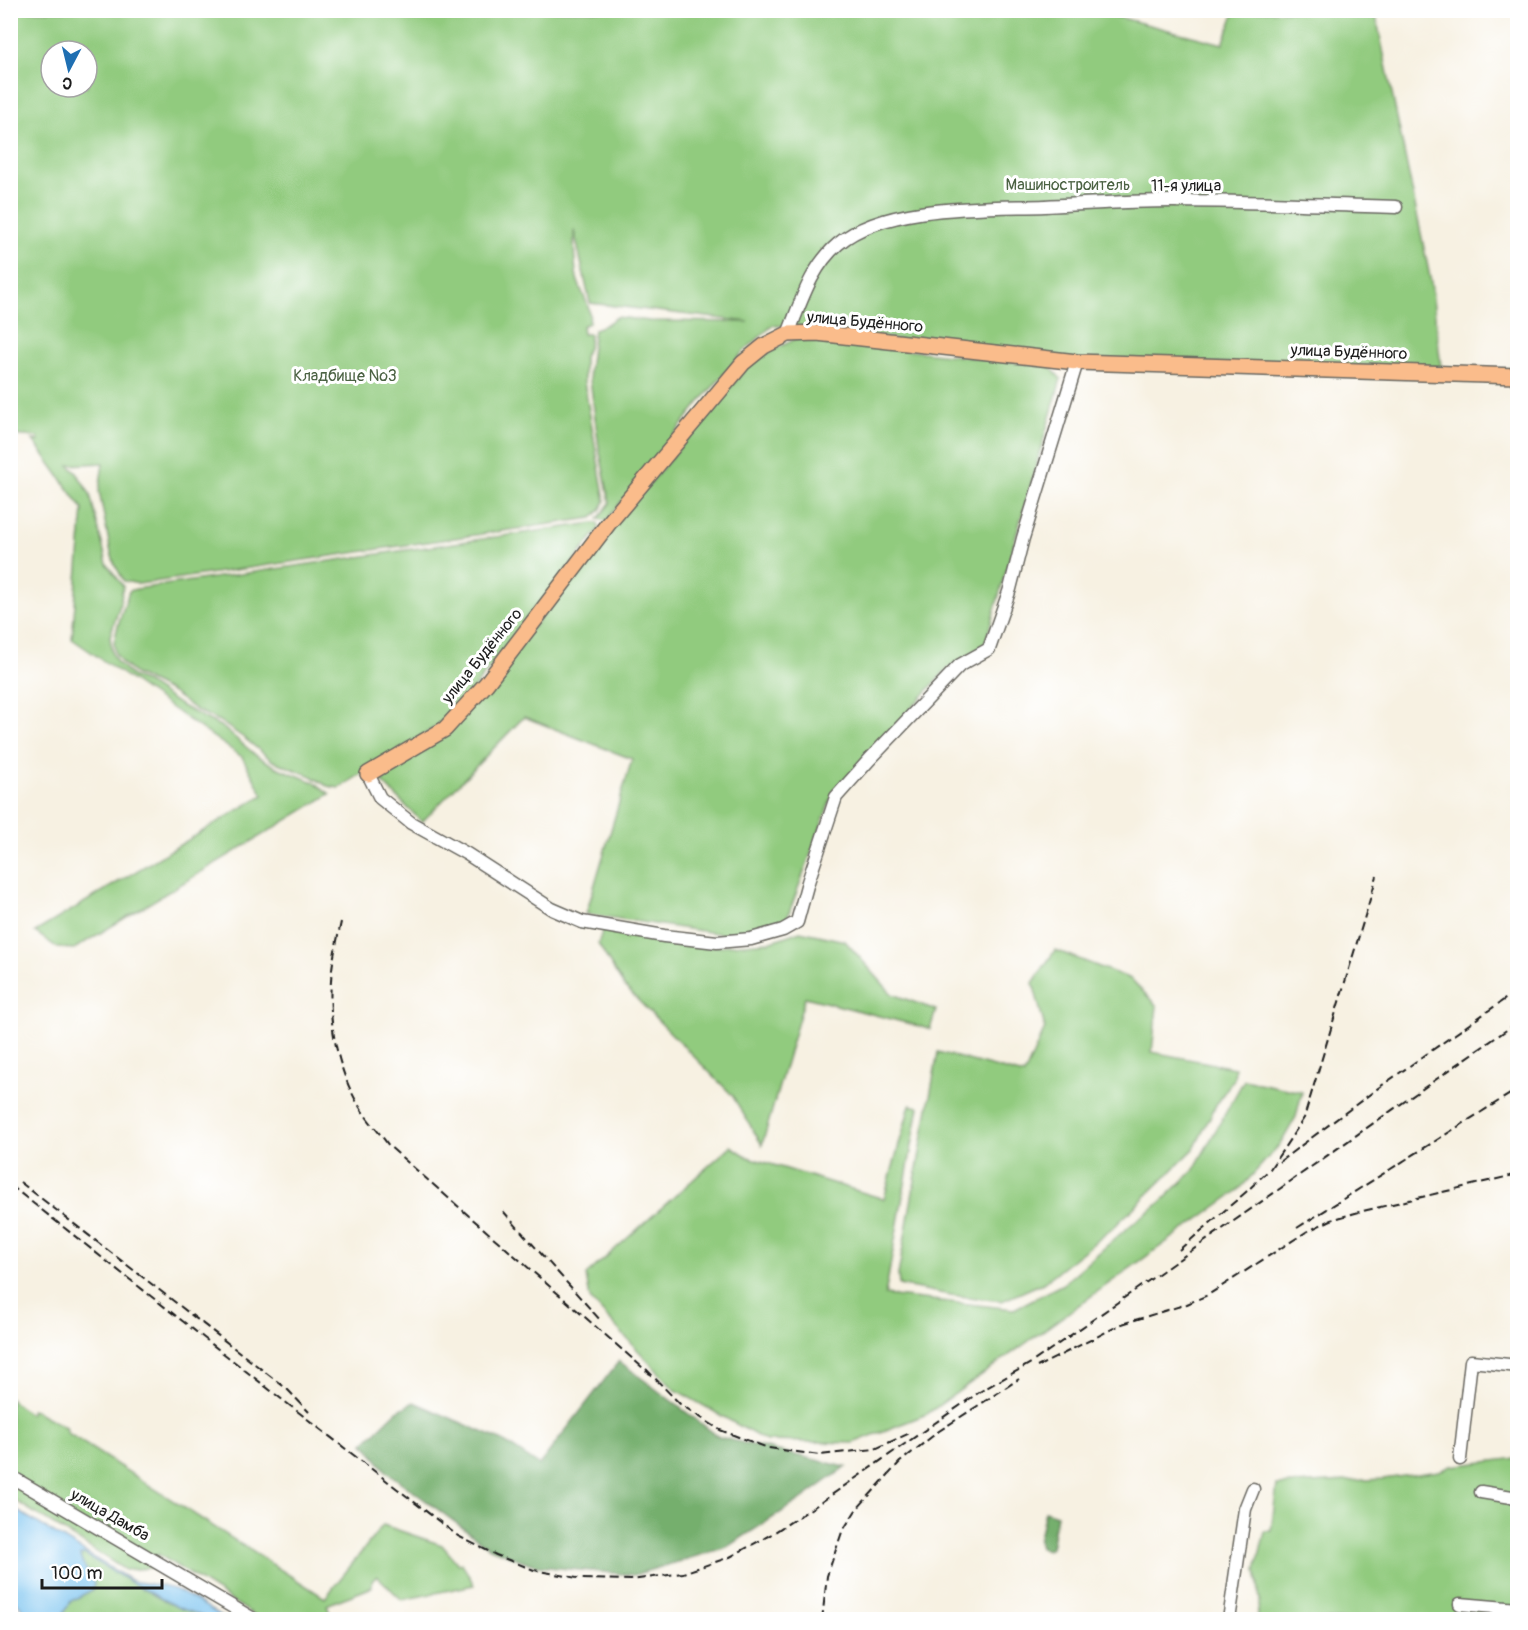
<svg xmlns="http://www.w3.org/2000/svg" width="1528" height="1630" font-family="Pangolin,sans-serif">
	<rect width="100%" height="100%" fill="#fff"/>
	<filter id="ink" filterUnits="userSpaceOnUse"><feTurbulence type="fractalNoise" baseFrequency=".0167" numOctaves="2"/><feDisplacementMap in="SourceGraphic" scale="12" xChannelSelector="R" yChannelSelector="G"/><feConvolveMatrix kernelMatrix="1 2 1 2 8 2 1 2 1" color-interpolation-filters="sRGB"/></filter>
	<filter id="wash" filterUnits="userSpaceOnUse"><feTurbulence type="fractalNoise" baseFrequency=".008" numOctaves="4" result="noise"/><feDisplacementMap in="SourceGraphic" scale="24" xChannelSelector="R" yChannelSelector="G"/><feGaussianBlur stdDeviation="1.35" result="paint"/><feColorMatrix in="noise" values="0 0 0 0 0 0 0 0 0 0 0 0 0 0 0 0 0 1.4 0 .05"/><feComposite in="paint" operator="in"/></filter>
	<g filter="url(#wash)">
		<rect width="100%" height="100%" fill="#f7f1e2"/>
		<!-- green -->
		<path fill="#91cb7e" stroke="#56744d" stroke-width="1.5" fill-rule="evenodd" d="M1091,10L1223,44L1235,11H1375L1431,282L1441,367L1080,361L773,325L742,353L699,403L606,521L598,519L610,503L599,448L589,372L594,329L605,325L617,317L650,321L749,322L590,303L574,230C574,245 574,263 577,278C581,294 592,305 589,323L582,326L583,334H590L589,345L584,357V382L605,501L600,510L592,518L139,584L124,581L115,565L111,553L99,491L103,463L69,465L77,473L90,494L107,564L123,586L120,605L110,636L112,653L117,662L132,676L147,683L180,705L222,727L257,756L276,767L314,782L330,794L74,949L58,948L35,932L263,795L242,757L72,639L83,509L33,440L39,441L37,437L11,435L10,11ZM51,51H87V87H51Z
			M797,338L1049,366L1061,379L985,644L946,670L832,796L785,924L742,937L586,914L632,759L524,717L422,822L381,781L448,733L620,519L752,361Z
			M593,523H598L599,529L465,699L442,723L339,788L327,786L311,776L273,761L244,738L219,721L196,710L171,692L135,674L122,663L115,653L114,642L118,625L129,591L136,589Z
			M603,929L704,947L769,942L800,931L845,941L892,994L936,1010L930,1029L805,997L762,1145L732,1095L624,986L598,944Z
			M1055,950L1131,979L1157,1006L1152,1052L1235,1068L1234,1079L1218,1101L1194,1149L1112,1229L1043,1283L1002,1301L950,1295L899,1285L898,1275L938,1052L1024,1075L1045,1028L1033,983Z
			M1244,1080L1302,1092L1296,1117L1281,1143L1239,1190L927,1414L853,1443L766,1441L674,1389L590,1299L586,1275L731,1146L748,1157L884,1199L910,1105L919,1107L885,1295L1014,1309L1063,1284L1127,1228L1161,1202L1193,1171Z
			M10,1399L29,1414L32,1409L67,1428L66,1432L325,1598L383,1525L442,1545L458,1564L462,1563L474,1585L402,1600L377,1576L372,1581V1587C357,1594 342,1598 327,1605L332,1619L262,1620L158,1554L150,1568L125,1570L11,1498Z
			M1517,1458V1619L1256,1620L1260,1600L1256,1570L1265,1531H1271L1277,1485L1383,1479L1439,1471L1451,1466Z
			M84,1554L159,1598L179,1608L212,1619H66L64,1612L71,1601L92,1590L81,1560L80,1555Z"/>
		<!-- forest -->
		<path fill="#74af6d" stroke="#486644" stroke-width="1.5" d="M619,1361L719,1437L846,1467L799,1501L727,1547L634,1575L537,1566L490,1548L387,1472L364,1443L397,1411L414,1402L503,1441L539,1465Z
			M1045,1511L1057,1515L1051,1548L1048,1550L1040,1548L1038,1541Z"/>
		<!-- water -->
		<path fill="#76c1ef" stroke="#496e86" stroke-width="1.5" d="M10,1506L132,1581L162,1586L174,1589L194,1599L226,1619H212L179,1608L130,1582L84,1554L80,1555L81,1560L94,1583L92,1590L71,1601L64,1612L66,1619H31L11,1595Z"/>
	</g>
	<g filter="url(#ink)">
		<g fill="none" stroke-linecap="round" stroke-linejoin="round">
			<defs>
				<path id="minor" d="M788,334C801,302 811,267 838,244C885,204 986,208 1045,206C1088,204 1130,201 1173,201C1247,201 1322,205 1396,207
					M368,774L380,798L411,823L467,854L552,909L582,922L664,936L717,942L751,939L783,930L797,922L808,882L836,797L870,759L960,665L989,649L1010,589L1023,538L1077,362
					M1460,1459L1471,1361L1518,1366
					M10,1476L255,1620
					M1481,1492L1518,1498
					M1460,1604L1518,1609
					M1229,1620L1245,1509L1253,1489"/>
				<path id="major" d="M368,774L445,729L486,684L608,524L743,363L764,346L788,334L817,333L1077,362L1518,376"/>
			</defs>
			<!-- minor casing -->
			<use href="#minor" stroke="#696761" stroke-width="15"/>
			<!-- major casing -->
			<use href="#major" stroke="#696761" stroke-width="18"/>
			<!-- minor -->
			<use href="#minor" stroke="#fff" stroke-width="12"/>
			<!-- major -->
			<use href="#major" stroke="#fabc8b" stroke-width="15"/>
			<!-- rail -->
			<path stroke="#1c1c1c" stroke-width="2" stroke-dasharray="9 4.5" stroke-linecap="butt" d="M341,922C337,941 332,961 331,981C328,1023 338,1073 361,1109C369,1122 380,1133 389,1146L650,1374
				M1279,1162L1381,1086L1518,990
				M20,1182L287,1389L309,1412
				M10,1185L275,1394L458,1536L496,1555L534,1570L582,1579L631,1580L683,1573L730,1557L770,1535L817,1505L981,1391L1031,1363L1518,1022
				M503,1211L601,1321
				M1297,1228L1518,1089
				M1179,1250L1246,1192L1270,1169L1304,1118L1377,876
				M1037,1367L1122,1324L1187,1304L1208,1295L1306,1232L1331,1220L1359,1212L1518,1174
				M646,1369L680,1404L720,1430L768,1448L819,1455L875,1449L912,1432
				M822,1620L827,1576L842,1532L856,1510L900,1462L939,1431L1019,1379"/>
		</g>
	</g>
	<g text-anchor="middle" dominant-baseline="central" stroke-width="6" stroke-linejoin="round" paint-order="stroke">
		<!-- park labels -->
		<g font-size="16" fill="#4b6243" stroke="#fff">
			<text x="1068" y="185">Машиностроитель</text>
			<text x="345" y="376">Кладбище №3</text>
		</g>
		<!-- street labels -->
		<g font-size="16" fill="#1c1c1c" stroke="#fff">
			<text x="1186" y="186">11-я улица</text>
			<text transform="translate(865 322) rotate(5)">улица Будённого</text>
			<text transform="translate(1349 352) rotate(2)">улица Будённого</text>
			<text transform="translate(482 656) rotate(-51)">улица Будённого</text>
			<text transform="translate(110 1515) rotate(30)">улица Дамба</text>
		</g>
	</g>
	<!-- margin -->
	<rect width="1528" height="1630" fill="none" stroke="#fff" stroke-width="36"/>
	<!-- north arrow -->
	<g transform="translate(69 69) rotate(187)"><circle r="28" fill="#ffffff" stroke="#a4a4a4" stroke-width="1.5"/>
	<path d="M0-4.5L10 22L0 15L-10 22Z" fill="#1f6fb2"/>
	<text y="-9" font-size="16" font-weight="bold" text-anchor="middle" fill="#1c1c1c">С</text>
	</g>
	<!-- scale -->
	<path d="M42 1579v9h120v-9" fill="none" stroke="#1c1c1c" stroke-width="3"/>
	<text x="51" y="1579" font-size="18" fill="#1c1c1c" stroke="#ffffff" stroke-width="4.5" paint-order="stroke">100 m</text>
</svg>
